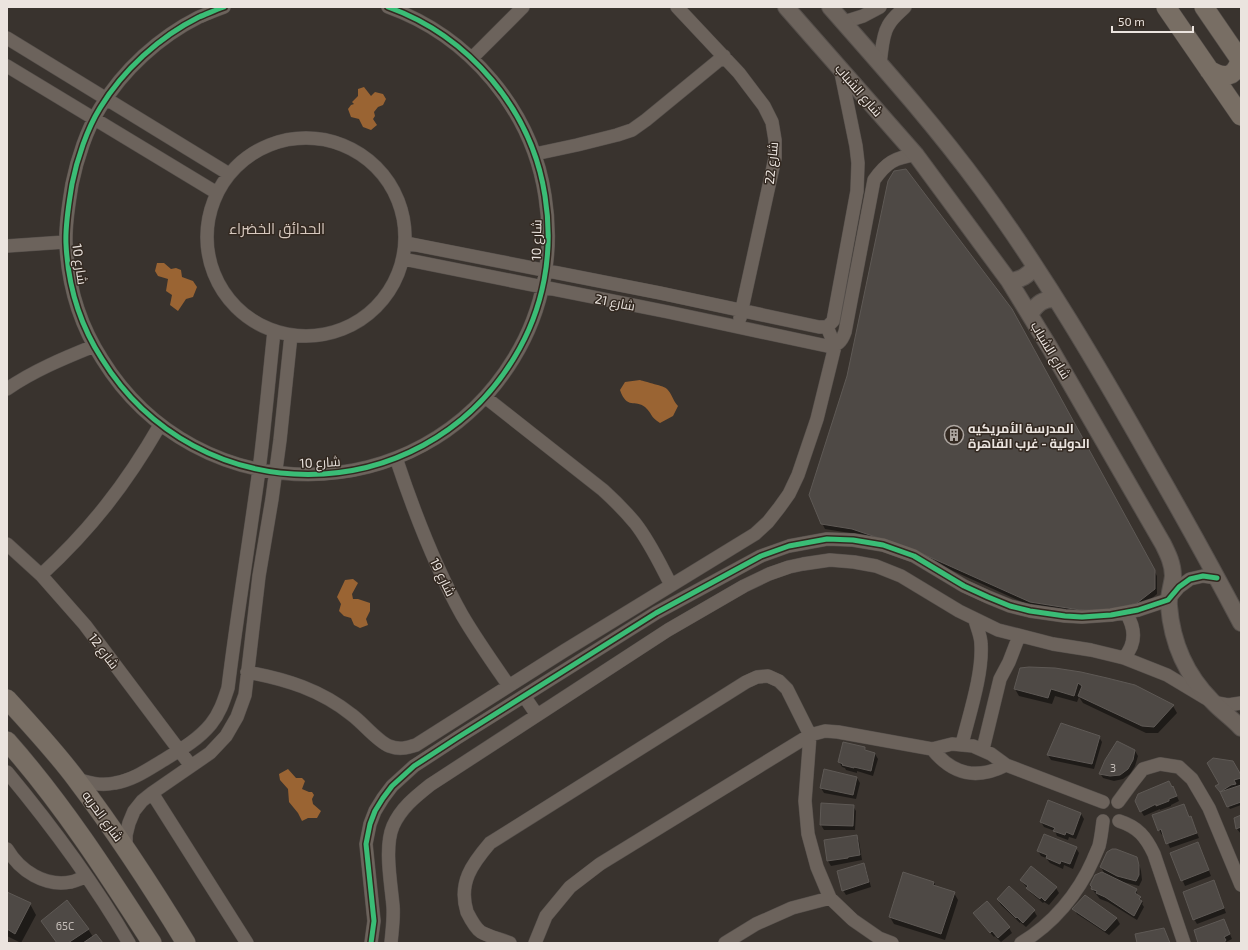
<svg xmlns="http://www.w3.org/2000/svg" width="1248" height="950" font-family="'Exo 2',Cairo,sans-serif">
	<rect width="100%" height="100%" fill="#39332e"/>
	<!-- water -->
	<path fill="#9a6433" d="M364,87L371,96L375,92L383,94L386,99L383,105L378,107L374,112L375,116L373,119L377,125L371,130L363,127L359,119L351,117L348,109L351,105L354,104L352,102L358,96V89Z
		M157,263H164L171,269L176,268L181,270L182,277L193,281L197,287L193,297L186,299L178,311L170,305L172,295L166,291L168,279L158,276L155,271Z
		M640,380C645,382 665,386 667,389C672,394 673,401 678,406L673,416L660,423C650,417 652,413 645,407C635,399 627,410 620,390L625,382Z
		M353,579L358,583L352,594L353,599H358L370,603V611L366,619L368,625L360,628L354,625L351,618L344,616L339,611L341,604L337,597L345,580Z
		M288,769L296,778H302L305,781L302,789L309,792H312L314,795L312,799L313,804L321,811L317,818H308L302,821L298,813L289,802L288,789L280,780L279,774Z"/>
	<!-- shadow -->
	<path fill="#0007" d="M1011,310L1157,576V594L1140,608L1111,615L1033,607L918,555L856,534L825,529L822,523L848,376Z
		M1081,673L1135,686L1173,706L1177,713L1158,733H1146L1083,703L1079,697L1077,702L1055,696L1052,704L1019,696L1015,689Z
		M1061,724L1099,737L1102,742L1094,769L1051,760L1048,755Z
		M865,748L867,752L875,754L878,759L873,776L857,771V773L846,770L845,768L842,767L839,762Z
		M1135,751L1138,756L1135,766L1130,774L1123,779L1114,781L1103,778L1100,773Z
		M824,771L857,778L860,783L856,799L824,793L821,788Z
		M1241,777V805L1230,809L1223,796L1216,787Z
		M1173,787L1179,801L1171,805V806L1160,810V809L1144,816L1141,811Z
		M1048,802L1081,814L1084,819L1076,839L1069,837L1068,840L1057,836L1055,831L1044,827L1041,822Z
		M1183,805L1189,818L1193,823L1199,838L1170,848L1164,834L1162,835L1159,830Z
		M853,806L856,811L855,830H824L821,825Z
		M1241,816V834L1237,829Z
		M856,836L859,841L862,860L831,866L828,861Z
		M1198,843L1211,876L1185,886L1171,853Z
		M1076,848L1079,853L1073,869L1064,865L1063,869L1050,863L1046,858L1041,856L1038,851Z
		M1136,858L1139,863L1141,871L1142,880L1139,886L1119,881L1136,890L1138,896L1140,898L1143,903L1142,904L1144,907L1137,920L1108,902L1100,899L1092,889L1105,875L1101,867Z
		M863,864L866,869L871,887L846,895L843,890Z
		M1021,880L1056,888L1059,893L1049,905L1044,902L1043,903L1031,893Z
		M934,882L936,887L954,893L958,900L945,940L894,924L890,917Z
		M1216,887L1226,913L1197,924L1194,919Z
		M7,893L30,904L36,915L21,943L7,936Z
		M1085,896L1117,919L1120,924L1109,935L1077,914L1074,909Z
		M998,900L1034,911L1037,916L1026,927L1020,922V923L1001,905Z
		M974,913L1009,928L1012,933L1001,942L995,936L994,937L977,918Z
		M1224,920L1232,939L1226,942L1227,943H1200Z
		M88,929L93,937L102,943H57L49,931Z"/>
	<!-- building -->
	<path fill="#4e4945" stroke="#5e5955" d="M906,169L1012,309L1155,570V589L1137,603L1108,611L1080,610L1030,602L914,550L852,529L821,524L809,495L847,376L888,181L894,171Z
		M1029,667L1055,668L1081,672L1107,678L1135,685L1174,705L1154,727L1142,726L1078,696L1082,686L1078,683L1074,696L1051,689L1048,698L1014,689L1020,668Z
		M1061,723L1100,736L1092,764L1047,755Z
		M1117,741L1135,750L1133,760L1128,769L1120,775L1110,776L1099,774L1105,760Z
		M843,742L865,747V750L875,753L871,771L854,767V768L842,765L843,764L838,762Z
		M1213,758L1233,761L1241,775V778L1234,780L1236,784L1231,785L1220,792L1215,786L1219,784L1207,763Z
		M824,769L857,777L853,795L820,788Z
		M1169,781L1172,787L1173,786L1177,796L1169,799V801L1156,806V804L1140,812L1135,801L1138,794Z
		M1241,785V802L1227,807L1220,792Z
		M1048,800L1081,813L1073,835L1066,832L1065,835L1053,831L1055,828L1040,822Z
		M821,803L854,805L853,826L820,825Z
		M1184,804L1189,817L1191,816L1197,833L1166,844L1161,829L1158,831L1152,815Z
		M1241,815V827L1236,829L1234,818Z
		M1044,834L1077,847L1070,864L1061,861L1060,864L1046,858L1047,855L1037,851Z
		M857,835L860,855L848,857V858L827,861L824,840Z
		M1198,842L1209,870L1181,881L1170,853Z
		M1112,849H1116L1137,857L1139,865V875L1136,881L1117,876L1100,867L1107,852Z
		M864,863L869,882L842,891L837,871Z
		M1031,866L1057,887L1045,901L1041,897L1040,899L1026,888L1028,886L1020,880Z
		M903,872L934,882L933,885L955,892L941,934L889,917Z
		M1102,872L1137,889L1135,893L1141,897L1139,899L1142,901L1134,916L1105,897L1096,893L1097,891L1091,889L1092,887L1090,885L1095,875Z
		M1214,880L1224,908L1193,920L1183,892Z
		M1009,886L1035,910L1023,923L1017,917L1016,918L997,899Z
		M7,892L31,903L15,934L7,929Z
		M1085,895L1117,918L1105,931L1072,909Z
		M67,900L89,929L68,943H57L41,921Z
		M987,901L1010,927L998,938L992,931L990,933L973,913Z
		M1224,919L1230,934L1224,937L1226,940L1224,943H1198L1194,930Z
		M1164,928L1170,943H1137L1135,934Z
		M96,934L103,943H83Z"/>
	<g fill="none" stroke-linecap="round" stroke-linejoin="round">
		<defs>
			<path id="minor" d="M224,7C215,10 207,14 199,17C159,37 123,70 100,108C87,129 77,159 72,184C69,203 65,224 66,244C68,285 80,325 102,359C197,513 420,513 514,358C544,309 554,252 545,196C532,110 469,36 388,7
				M677,7L739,73L764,106L772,122L775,140V158L740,318
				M844,22L863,16L880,7
				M7,38L229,174
				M472,58L523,7
				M880,63C882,51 882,36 888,26C892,18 899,13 905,7
				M7,66L217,193
				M207 237a99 99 0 1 1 198 0a99 99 0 1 1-198 0Z
				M535,154L577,145L617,135L632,130L646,120L724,56
				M406,243L660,293L819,327H827L833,321L857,191L858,163L856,146L840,68
				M7,246L65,242
				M403,259L668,312L827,346C837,347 842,341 845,332L874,180C886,163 895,157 916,155
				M7,389C33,371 64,358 94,346
				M485,397L603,490C614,500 625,511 635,523C650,542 660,564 671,585
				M396,458C414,512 434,565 462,615C476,639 493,663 509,686
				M7,544L41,575L85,625L191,766
				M41,575C91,529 126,484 160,425
				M1124,658C1136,644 1136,629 1126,613
				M247,672C286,679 321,690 352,715C363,723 377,741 389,746C399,750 407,748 416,745L564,651L755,534L768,522L779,508L789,494L798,475L817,419L835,346L827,327
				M524,696L537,715
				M962,744C969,715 983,674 981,644C981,636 977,628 975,620
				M932,749C953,775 977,780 1006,765
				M983,749L1000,679L1009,662L1019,636
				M7,772C51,825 94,883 129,943
				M76,779C89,783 101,786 115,783C133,780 147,770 162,761C180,750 198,740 211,724C220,713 224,700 228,688C237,615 249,543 259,470C265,424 269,377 274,331
				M152,793L247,943
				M1118,802L1132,783L1143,769L1160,764L1179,767L1192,779L1209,808L1241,885
				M1119,821C1138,827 1146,837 1154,854L1184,943
				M126,848V835L129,823L134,811L142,801L152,793L210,753L226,736L237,717L245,695L259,576L272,499L280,440L291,335
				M7,849C20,871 45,887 71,882C76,881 81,878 86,877
				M371,943L374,921L366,844L370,824L375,811L383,798L392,786L414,766L457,738L656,613L761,556L789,546L827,539L853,540L883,545L914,556L964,586L988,597L1010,606L1030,611L1065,616L1082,617L1111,615L1138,610L1168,600L1179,587L1190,579L1203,576L1217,578
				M391,943C392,931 394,918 393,906C391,883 384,847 393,826C401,808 415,797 430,785L668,630L744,586L769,574L789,567L803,564L830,560L854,562L876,566L901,576L959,611L998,630L1053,644L1091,650L1124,658L1167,675L1212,702L1228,705L1241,703
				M510,943C501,939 490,937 481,932C475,928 470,918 467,912C458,883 472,864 490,843L746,682L757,677L768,676L779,681L787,689L810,735L805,801L808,834L817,867L830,898L853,920L879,938L892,943
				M535,943L546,916L570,887L600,864L810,735L825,731L838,732L932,749L952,744L973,746L991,754L1006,765L1103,802
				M725,943L756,924L792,908L830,898
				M1021,943C1053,924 1078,894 1093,860C1095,855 1097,851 1099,846C1101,838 1102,829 1103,821"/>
			<path id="tertiary" d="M786,7L916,155L1009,281L1050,348L1163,544C1168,554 1173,564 1173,576C1172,586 1168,595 1169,606C1172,643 1185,674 1212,701C1221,711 1232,718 1241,728
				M830,7C882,66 934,124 981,188C1044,274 1098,366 1151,460C1182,514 1212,568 1241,623
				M1009,281C1021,280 1028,276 1035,266
				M1030,314C1037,304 1043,298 1056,299"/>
			<path id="secondary" d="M1166,7L1241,116
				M1204,7L1241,61
				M1209,70C1224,79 1235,78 1240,60
				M7,699C31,725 55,751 76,779C116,832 152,887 186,943
				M7,741C62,803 107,873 152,943"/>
		</defs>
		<!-- minor casing -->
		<use href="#minor" stroke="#554f4b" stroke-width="14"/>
		<!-- tertiary casing -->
		<use href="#tertiary" stroke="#554f4b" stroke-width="18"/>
		<!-- secondary casing -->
		<use href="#secondary" stroke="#554f4b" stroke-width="20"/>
		<!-- minor -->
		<use href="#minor" stroke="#6c635c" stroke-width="13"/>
		<!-- tertiary -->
		<use href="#tertiary" stroke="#6c635c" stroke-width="16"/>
		<!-- secondary -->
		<use href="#secondary" stroke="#786e64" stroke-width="19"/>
		<defs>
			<path id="cycleway" d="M224,7C215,10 207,14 199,17C159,37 123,70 100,108C87,129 77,159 72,184C69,203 65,224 66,244C68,285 80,325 102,359C197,513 420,513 514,358C544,309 554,252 545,196C532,110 469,36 388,7
				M371,943L374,921L366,844L370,824L375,811L383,798L392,786L414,766L457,738L656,613L761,556L789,546L827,539L853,540L883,545L914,556L964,586L988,597L1010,606L1030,611L1065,616L1082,617L1111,615L1138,610L1168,600L1179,587L1190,579L1203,576L1217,578"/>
		</defs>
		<!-- cycleway casing -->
		<use href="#cycleway" stroke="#332921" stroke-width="8"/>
		<!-- cycleway -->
		<use href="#cycleway" stroke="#3abd76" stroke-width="5"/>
	</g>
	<!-- icons -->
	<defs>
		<symbol id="building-ring" viewBox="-11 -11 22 22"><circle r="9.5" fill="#332921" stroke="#ada6a1" stroke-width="1.5"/><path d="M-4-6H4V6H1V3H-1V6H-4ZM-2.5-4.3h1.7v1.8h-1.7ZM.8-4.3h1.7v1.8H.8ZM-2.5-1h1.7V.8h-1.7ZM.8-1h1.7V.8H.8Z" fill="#ada6a1"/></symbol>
	</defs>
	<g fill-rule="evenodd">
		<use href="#building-ring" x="943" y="424" width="22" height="22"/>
	</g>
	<g text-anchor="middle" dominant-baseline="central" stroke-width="3" stroke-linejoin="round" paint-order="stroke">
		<!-- number labels -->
		<g font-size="11" fill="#c4bdb8">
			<text x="1113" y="767">3</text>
			<text x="65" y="925">65C</text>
		</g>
		<!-- street labels -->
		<g font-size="13" fill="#ebe4df" stroke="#332921">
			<text transform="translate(859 90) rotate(49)">شارع الشباب</text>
			<text transform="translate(771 163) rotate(-84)">شارع 22</text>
			<text transform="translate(536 240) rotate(-89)">شارع 10</text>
			<text transform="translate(80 264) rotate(82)">شارع 10</text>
			<text transform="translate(615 302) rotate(11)">شارع 21</text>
			<text transform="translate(1051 350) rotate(59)">شارع الشباب</text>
			<text transform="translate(320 462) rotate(-3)">شارع 10</text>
			<text transform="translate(443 577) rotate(64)">شارع 19</text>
			<text transform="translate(104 651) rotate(53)">شارع 12</text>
			<text transform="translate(103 816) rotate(54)">شارع الحريه</text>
		</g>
		<!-- poi labels -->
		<g font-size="13" font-weight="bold" fill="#ebe4df" stroke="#332921" text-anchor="start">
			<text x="968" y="428">المدرسة الأمريكيه<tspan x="968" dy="15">الدولية - غرب القاهرة</tspan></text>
		</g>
		<!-- quarter labels -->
		<g font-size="15" fill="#d6c8be" stroke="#332921">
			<text x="277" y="228">الحدائق الخضراء</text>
		</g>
	</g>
	<!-- border -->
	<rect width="1248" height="950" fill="none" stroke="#ebe4df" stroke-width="16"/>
	<!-- scale -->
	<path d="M1112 26v6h81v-6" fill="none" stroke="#ebe4df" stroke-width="2"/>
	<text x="1118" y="26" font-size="12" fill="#ebe4df" stroke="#332921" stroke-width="3" paint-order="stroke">50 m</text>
</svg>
